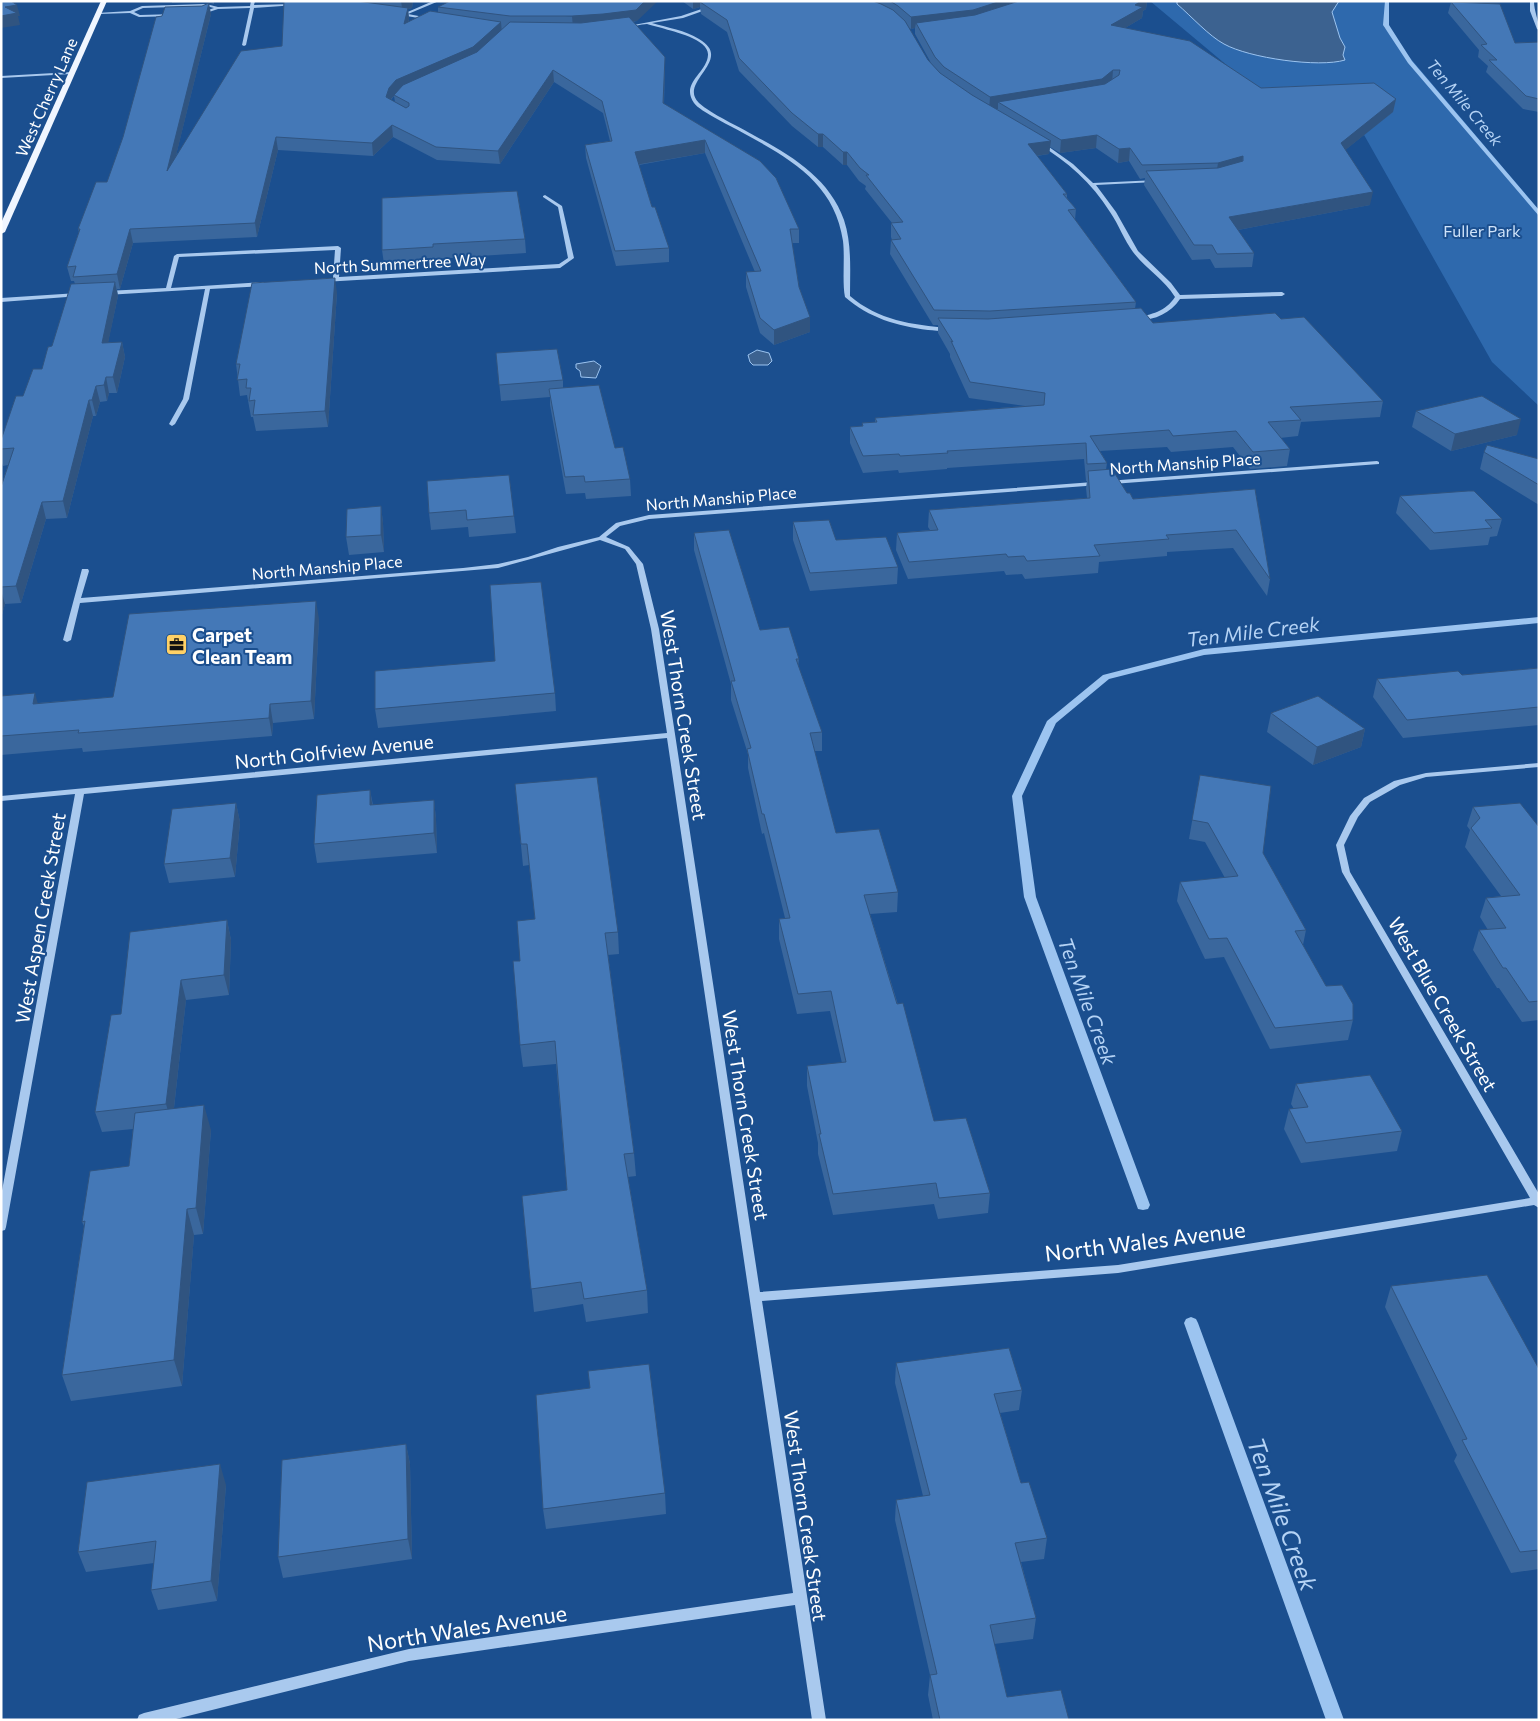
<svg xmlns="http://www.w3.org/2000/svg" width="1540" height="1721" font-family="Commissioner,sans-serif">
	<rect width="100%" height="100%" fill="#1b4f8f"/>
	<!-- green -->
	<path fill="#2e69ad" d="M1150,1H1389L1384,27L1539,210V406L1492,362L1350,110L1285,114Z"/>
	<!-- water -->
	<path fill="#3c6290" stroke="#9cc4f0" d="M1177,1H1339L1332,12L1340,38L1345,47L1343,55L1345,60C1319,68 1249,58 1224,44C1209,36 1191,16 1177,4Z
		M757,350L769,353L772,361L768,365H753L750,362L748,355Z
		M594,361L601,366L596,378L581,377L580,371L576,368V364Z"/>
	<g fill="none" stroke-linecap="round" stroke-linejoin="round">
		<!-- stream -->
		<path fill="#9cc4f0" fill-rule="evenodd" d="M1385,1H1389V25L1412,61L1539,210V216L1408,63L1383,25Z
			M1539,617V623L1204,655L1109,679L1056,723L1022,796L1036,897L1150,1205L1148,1209L1143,1210L1138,1209L1024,897L1012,796L1047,721L1103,675L1204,649Z
			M1191,1317L1196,1319L1198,1323L1344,1720H1326L1184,1323L1186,1319Z"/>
		<!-- minor -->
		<path fill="#a9c9ee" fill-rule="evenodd" d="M251,1H255L254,5L294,4L296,5L254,8L246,45L244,46L242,45L250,8L218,9L200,15L199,13L214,8L206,6L143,8L134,12L140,15L176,14L175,16L139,17L130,13L99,14L97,13L130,11L142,6L206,4L218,7L250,6Z
			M433,1H439L408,14L429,18L430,20L395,14H403Z
			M725,1H731L683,18L652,23C668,28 685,30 699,39C735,60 677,82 699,103C711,114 740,127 755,136C791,155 830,179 844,220C852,244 850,271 850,296C878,320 912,325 949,328L951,329V331C943,332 935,330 928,330C897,326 869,318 845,297C842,282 845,258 843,241C835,184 791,159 745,134C735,128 699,111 694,103C680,83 707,73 708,55C709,39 674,32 662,28C657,27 651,25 647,24C641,24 632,27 625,28L623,27L681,16Z
			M1530,1H1534C1534,12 1539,20 1539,30L1537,29L1530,11Z
			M72,72L71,74L1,78V76Z
			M1038,142H1042L1073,164L1093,183L1157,180V182H1155L1096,185L1116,212L1138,251L1171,283L1180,295L1282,292L1285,294L1282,296L1180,299C1170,314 1153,321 1135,320V318C1152,314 1165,312 1175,297C1164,279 1146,269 1133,252C1124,240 1119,225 1110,212C1092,183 1067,161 1038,144Z
			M545,195L562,206L574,258L560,268L323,282L321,281V279L333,278L335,250L179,257L171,288L263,282L266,284L263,286L210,289L189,399L175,424L172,426L169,424L183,399L205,289L106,295L103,293L106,291L166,288L174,256L177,254L338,246L341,248L339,277L559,264L568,258L558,207L543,197V196Z
			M78,293L80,294V296L1,302V298Z
			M1377,461L1379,462V464L649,519L620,526L606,537L629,547L643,564L659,629L760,1292L1118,1265L1530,1198L1342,872L1336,845L1350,816L1364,798L1394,781L1426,773L1539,763V767L1426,777L1400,785L1370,802L1358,817L1344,845L1350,872L1539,1194V1208L1534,1205L1118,1273L762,1301L826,1720H812L795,1605L409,1661L172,1720H137L139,1715L144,1713L409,1649L793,1593L667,738L84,794L6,1227L5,1230L1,1231V1196L75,794L1,801V796L667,733L651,629L636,564L625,549L600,540L498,568L80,603L71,640L67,642L63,640L82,569H88L89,571L81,598L463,568L498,564L528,557L558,547L599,537L616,523L649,515Z"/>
		<!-- major -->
		<path fill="#f0f6ff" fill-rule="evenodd" d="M101,1H107L5,232L1,234V223Z"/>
	</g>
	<!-- wall -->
	<path fill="#3a679d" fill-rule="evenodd" d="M172,1H214V4L206,2L172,3Z
		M284,1H413L412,8L408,9L409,19V22L438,13V7L637,21L633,22L665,57V69L664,104L760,161L799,229V243H792L799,287L810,332L774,345L760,333L746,287V272H755L705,153L639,165L652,207L669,248V262L616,266L586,158L585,145L610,141L603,113L554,82L500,164L437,160L393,137L373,156L278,150L257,237L133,243L120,289H117L118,296L108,342H122L125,357L117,393H109L107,401L100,402L96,416H93L67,518L46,519L21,603L5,604L1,618V487L8,465L3,466L1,460V440L23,396L42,369L52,346L75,284L74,281H71L67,267L79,232L78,229L211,14L176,155L282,46ZM394,96L395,102L391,100Z
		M682,1H1147L1146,9L1143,11L1142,18L1125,28L1261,88L1396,99L1393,112L1345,150L1370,205L1238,230L1254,253L1252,267L1215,268L1210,259L1192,260L1144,185L1145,178L1140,179L1129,161L1118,163L1096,148L1060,153L1050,147L1049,154L1037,156L1067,194V198L1076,209L1075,220L1136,302L1135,309L1153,323L1281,319L1383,401L1380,417L1301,422L1298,436L1280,438L1290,449L1287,466L1250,469L1233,447L1171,452L1167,447L1100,451L1107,463L1106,470L1127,493L1133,499L1255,489L1270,579L1267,596L1233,548L1167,552V556L1099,562L1098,573L1025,579L1022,574L1006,575L1004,571L908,579L896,550L897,533L930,530L928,527L929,510L1087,498L1086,488L1087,481H1086L1084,459L947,468V469L899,473L898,470L863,473L850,443V427L862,426V423L875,422V418L1025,406L969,398L950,357V354L938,333V325H933L890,254L891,240H892L891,237V223H892L865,189L866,186L859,181L847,165H843L823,147H818L792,126L739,71L727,32L701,14L700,7L693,9ZM909,28L911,29L915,28V34L931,63L928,60Z
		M1451,2L1515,43L1539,42V112L1523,109L1486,72L1488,66L1478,57L1479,50L1448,13Z
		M517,191L525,239L526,253L435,259V261L384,264L382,250Z
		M337,293L328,427L256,431L253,417H251L247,395L240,396L236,364Z
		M496,353L563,380V388L615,448L630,479L631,496L586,499L585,493L566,494L550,405V397L501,401Z
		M1416,411L1517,435L1451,451L1412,427Z
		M1484,452L1539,459V505L1480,469Z
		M427,481L514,516L516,533L469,537L468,527L431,530L429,513Z
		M1400,496L1502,519L1497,536L1490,537L1488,545L1430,550L1396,513Z
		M381,506L383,523L384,552L349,555L346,537Z
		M793,522L898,567L897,584L810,591L793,540Z
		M694,533L760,630L799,659L798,667L822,732V751H814L836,833L898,892L897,912L870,914L934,1121L990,1193L988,1213L938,1219L934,1204L833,1215L818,1154V1143L807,1086V1066L842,1063L830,1011L797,1014L779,939V919L785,918L764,833L762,834L748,768V754L731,700V684L694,550Z
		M319,619L314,719L273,723L272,736L83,752L82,748L1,755V696L38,703L113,697Z
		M1539,668V725L1403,738L1373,697L1377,679L1462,675Z
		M555,693L556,711L378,728L375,709Z
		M1271,713L1365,729L1361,747L1313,765L1267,732Z
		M1200,775L1263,853L1306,930L1303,945L1326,986L1353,1020L1348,1040L1270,1049L1224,957L1205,959L1177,901L1180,882L1225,878L1205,842L1189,839Z
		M515,784L618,932L619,954L608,955L634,1153L636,1176L628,1177L647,1290L648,1313L586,1322L583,1304L534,1312L522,1196L567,1190L556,1064L523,1067L520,1045L535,919L529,865L523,866Z
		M370,790L373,805L434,800L436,819L437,853L317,863L314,844Z
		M236,803L240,822L235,877L169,883L164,864Z
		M1473,807L1539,827V1020L1522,1022L1499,988H1497L1473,950L1479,930H1488L1480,917L1486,898L1501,896L1465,847L1470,830L1467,826Z
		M227,920L231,940L229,995L186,1000L174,1108L211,1130L203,1234L194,1235L182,1386L71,1401L62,1375L84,1226L82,1222L129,1166L133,1129L102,1132L95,1112L121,1014Z
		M1296,1084L1402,1131L1397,1151L1301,1163L1284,1129L1289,1109H1294L1291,1104Z
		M1391,1286L1539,1369V1569L1511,1573L1454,1461L1457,1455L1385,1307Z
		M896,1363L1022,1390L1019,1410L1000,1413L1021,1483L1047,1538L1044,1559L1021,1562L1036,1618L1033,1639L994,1644L1007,1697L1069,1720H933L928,1695L930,1675L895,1520L896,1500L923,1496L895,1383Z
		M406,1444L410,1464L412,1559L283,1578L278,1557Z
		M226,1485L217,1601L158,1610L151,1590L154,1563L86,1572L78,1552Z
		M665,1493L666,1514L546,1529L543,1509Z"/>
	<!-- shaded-wall -->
	<path fill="#305480" d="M401,1H413L412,8L408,9L409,19L406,35Z
		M645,1H658L637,21L603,26L573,28L572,16Z
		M693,1H718L700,2V7L693,9Z
		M1001,1H1033L973,21L916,23L915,28L911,29V17Z
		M1141,1H1147L1146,9L1143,11L1142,18L1110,37L1111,25L1135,5Z
		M209,3L211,14L169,184L167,171Z
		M17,5L20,16H18L20,25L1,28V16L5,7Z
		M501,22L502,33L474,58L394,95V96L390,100L386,97L389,88L396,80Z
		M665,57V69L663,116V103Z
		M553,70L554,82L500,164L498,151Z
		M1113,70L1112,83L1101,91L998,102V109L989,110L990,97Z
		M1396,99L1393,112L1338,156L1341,143Z
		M392,125L393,137L373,156L372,143Z
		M818,134H823V147H818Z
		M1097,135L1096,148L1060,153L1061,140Z
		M276,137L278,150L257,237L255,223Z
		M705,140V153L635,165V152Z
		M1051,141L1049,154L1027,157L1028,144Z
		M1130,148L1129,161L1118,163L1119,149Z
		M843,152H847V165H843Z
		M1243,156L1241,170L1216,176L1218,163Z
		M1373,192L1370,205L1227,232L1229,217Z
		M130,229L133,243L120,289L117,274Z
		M335,278L337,293L328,427L325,411Z
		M115,282L118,296L105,358L102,343Z
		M810,317V332L774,345V330Z
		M122,342L125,357L117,393L113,377Z
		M106,377L109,393L107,401L104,385Z
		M96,386L100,402L96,416L92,400Z
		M89,400L93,416L67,518L63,501Z
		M1521,419L1517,435L1451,451L1455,434Z
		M42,502L46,519L21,603L16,586Z
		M381,506L383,523L384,552L381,535Z
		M1,590L5,604L1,618Z
		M316,601L319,619L314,719L311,701Z
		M35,693L40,712L33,704Z
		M270,704L273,723L272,736L269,718Z
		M1365,729L1361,747L1313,765L1317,747Z
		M370,790L373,809L370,805Z
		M434,800L436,819L437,853L434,833Z
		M236,803L240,822L235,877L230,858Z
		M227,920L231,940L229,995L224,975Z
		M181,980L186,1000L172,1125L166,1104Z
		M204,1105L211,1130L203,1234L196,1208Z
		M187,1209L194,1235L182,1386L174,1360Z
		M406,1444L410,1464L412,1559L408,1539Z
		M220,1464L226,1485L217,1601L211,1581Z"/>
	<!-- building -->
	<path fill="#4478b7" stroke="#305480" d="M1,1H11L17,5L5,7L17,13L1,16Z
		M284,1H357L408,8L404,24L430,11L501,22L473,47L396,80L389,88L386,97L406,108L409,106V103L394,95L403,85L477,52L510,22L581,23L629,17L665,57L663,103L760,161L776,178L799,229H790L799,287L810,317L774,330L760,318L746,272L761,271L705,140L635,152L652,207H655L669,248L615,251L585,145L612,141L602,101L553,70L498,151L436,147L392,125L372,143L276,137L255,223L130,229L117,274L73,277L76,266L67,267L80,229H78L96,182H107L123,137L156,17L162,16L165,7L202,6L209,3L167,171L241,51L282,46Z
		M450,1H645L636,10L603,14L572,16H510L438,7Z
		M704,1H873L881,4L893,10L905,21L928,60L940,73L972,95L1051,141L1028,144L1067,194H1063L1076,209L1068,210L1136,302L990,311L934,310L891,240L901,239L891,223L903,222L866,175H869L860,168L847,152H843L823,134H818L792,113L739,58L727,20L700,2Z
		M890,1H1001L973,10L911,17L898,6Z
		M1019,1H1141L1135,5L1143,7L1111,25L1190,41L1261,88L1374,83L1396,99L1341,143L1373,192L1229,217L1254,253L1217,254L1212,245H1194L1146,171L1218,168L1243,161V156L1218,163L1142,165L1130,148L1119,149L1097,135L1061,140L998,102L1105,84L1119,75L1120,70H1113L1102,79L990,97L944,67L935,57L916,23L975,15Z
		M1451,2L1500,4L1515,43L1539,42V99L1526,96L1489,60H1497L1481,45L1487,44Z
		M517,191L525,239L433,244V247L382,250V198Z
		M335,278L325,411L253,415L255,400L249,401L251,388H246L247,379L237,380L240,364H236L252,283Z
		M115,282L102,343L122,342L113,377H106L104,385L96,386L92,400H89L63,501L42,502L16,586L1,587V487L14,448L1,449V440L16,396H23L33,369H42L48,347L52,346L71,284Z
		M1141,308L1153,323L1275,313L1281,319L1304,317L1383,401L1290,407L1301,420L1268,422L1290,449L1253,452L1236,431L1173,436L1169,430L1090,436L1107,463L1087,464L1086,443L947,451L948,453L900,456L899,454L863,456L850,427L863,426L862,423L877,422L875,418L1044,405L1045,393L970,382L951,341L953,342L938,318L988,319Z
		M557,349L563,380L499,385L496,353Z
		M599,385L615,448L623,447L630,479L585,482L584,476L565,477L549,389Z
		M1482,396L1521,419L1455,434L1416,411Z
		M1487,445L1539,459V485L1484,452Z
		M1112,469L1127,493H1130L1133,499L1255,489L1270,579L1236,530L1166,535L1169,539L1094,545L1100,556L1027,561L1024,556L1008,557L1006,554L909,562L897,533L938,530L929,510L1090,498L1088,471Z
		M509,475L514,516L467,520L466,510L429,513L427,481Z
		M1468,491H1474L1502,519L1485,520L1492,528L1434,533L1400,496Z
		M381,506V535L346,537L347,509Z
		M829,520L836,540L886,537L898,567L810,573L793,522Z
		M729,530L760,630L789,627L799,659H796L822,732L810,733L836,833L879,829L898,892L864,895L897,1004L903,1003L934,1121L966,1118L990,1193L939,1198L936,1183L833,1194L819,1134H821L807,1066L846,1062L831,991L798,994L779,919L790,918L764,814H762L747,749L751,748L731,681H735L694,533Z
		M541,582L555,693L375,709V671L495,661L490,585Z
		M316,601L311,701L270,704L269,718L78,733L79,730L1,736V696L35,693L33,704L113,697L129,614Z
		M1539,668V707L1407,720L1377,679L1458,671L1462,675Z
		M1318,696L1365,729L1317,747L1271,713Z
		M1200,775L1271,786L1263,853L1306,930L1295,931L1326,986L1342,985L1353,1004V1020L1275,1028L1227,938L1209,939L1180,882L1238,876L1208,823L1192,820Z
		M597,777L618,932L605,933L634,1153L624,1154L647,1290L584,1299L581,1282L531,1289L522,1196L567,1190L555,1041L520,1045L513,961H520L517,921L535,919L527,844H521L515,784Z
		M370,790V805L434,800V833L314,844L317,795Z
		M236,803L230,858L164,864L172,809Z
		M1520,803L1539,827V1001L1529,1002L1506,968H1503L1479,930L1506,928L1486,898L1520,895L1471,828L1480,818L1473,807Z
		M227,920L224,975L181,980L166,1104L95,1112L111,1015L121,1014L130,932Z
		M1370,1075L1402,1131L1306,1143L1289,1109L1308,1107L1296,1084Z
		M204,1105L196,1208L187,1209L174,1360L62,1375L85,1221L82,1222L90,1171L129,1166L135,1113Z
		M1487,1275L1539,1369V1550L1520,1552L1462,1440L1467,1439L1391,1286Z
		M1009,1348L1022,1390L994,1394L1021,1483L1029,1482L1047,1538L1015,1543L1036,1618L990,1625L1007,1697L1061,1690L1069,1720H940L930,1675L937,1674L896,1500L930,1495L896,1363Z
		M649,1364L665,1493L543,1509L536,1395L590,1388L588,1371Z
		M406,1444L408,1539L278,1557L282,1460Z
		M220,1464L211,1581L151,1590L156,1541L78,1552L87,1482Z"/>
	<!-- icons -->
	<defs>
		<symbol id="office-square" viewBox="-11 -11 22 22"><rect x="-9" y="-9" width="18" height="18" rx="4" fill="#ffd166" stroke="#1b4f8f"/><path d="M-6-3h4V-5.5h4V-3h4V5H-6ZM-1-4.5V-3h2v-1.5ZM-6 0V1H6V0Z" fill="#111"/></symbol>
	</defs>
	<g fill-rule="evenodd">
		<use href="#office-square" x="164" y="632" width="25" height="25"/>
	</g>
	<g text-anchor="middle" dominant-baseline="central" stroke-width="4" stroke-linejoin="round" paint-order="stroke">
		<!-- far-street labels -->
		<g font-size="16" fill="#fff" stroke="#1b4f8f">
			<text transform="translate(46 97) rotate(-66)">West Cherry Lane</text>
			<text transform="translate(400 263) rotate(-3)">North Summertree Way</text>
			<text transform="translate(1185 463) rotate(-4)">North Manship Place</text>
			<text transform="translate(721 498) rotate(-5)">North Manship Place</text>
			<text transform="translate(327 567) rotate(-5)">North Manship Place</text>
		</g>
		<!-- far-water labels -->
		<g font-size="16" font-style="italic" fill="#b5d3f5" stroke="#1b4f8f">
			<text transform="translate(1465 102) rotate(50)">Ten Mile Creek</text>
		</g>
		<!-- far-park labels -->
		<g font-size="16" fill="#cfe3fa" stroke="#1b4f8f">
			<text x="1482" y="230">Fuller Park</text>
		</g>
		<!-- poi labels -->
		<g font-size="19" font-weight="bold" fill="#fff" stroke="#1b4f8f" text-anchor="start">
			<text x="192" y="634">Carpet<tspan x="192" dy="22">Clean Team</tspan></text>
		</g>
		<!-- street labels -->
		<g font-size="19" fill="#fff" stroke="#1b4f8f">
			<text transform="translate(684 715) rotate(81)">West Thorn Creek Street</text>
			<text transform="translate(334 751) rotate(-6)">North Golfview Avenue</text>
			<text transform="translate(40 918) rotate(-80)">West Aspen Creek Street</text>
			<text transform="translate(1443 1004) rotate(60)">West Blue Creek Street</text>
			<text transform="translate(746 1115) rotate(81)">West Thorn Creek Street</text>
			<text transform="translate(806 1516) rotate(82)">West Thorn Creek Street</text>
		</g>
		<!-- water labels -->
		<g font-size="20" font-style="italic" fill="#b5d3f5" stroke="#1b4f8f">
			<text transform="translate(1253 631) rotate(-7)">Ten Mile Creek</text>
			<text transform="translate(1088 1001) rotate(70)">Ten Mile Creek</text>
		</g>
		<!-- near-street labels -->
		<g font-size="22" fill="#fff" stroke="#1b4f8f">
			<text transform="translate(1145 1241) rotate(-7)">North Wales Avenue</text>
			<text transform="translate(467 1628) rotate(-9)">North Wales Avenue</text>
		</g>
		<!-- near-water labels -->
		<g font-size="24" font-style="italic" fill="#b5d3f5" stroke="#1b4f8f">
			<text transform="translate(1283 1514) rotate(70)">Ten Mile Creek</text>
		</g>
	</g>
	<!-- border -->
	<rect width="1540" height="1721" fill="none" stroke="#ffffff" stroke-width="5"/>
</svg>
